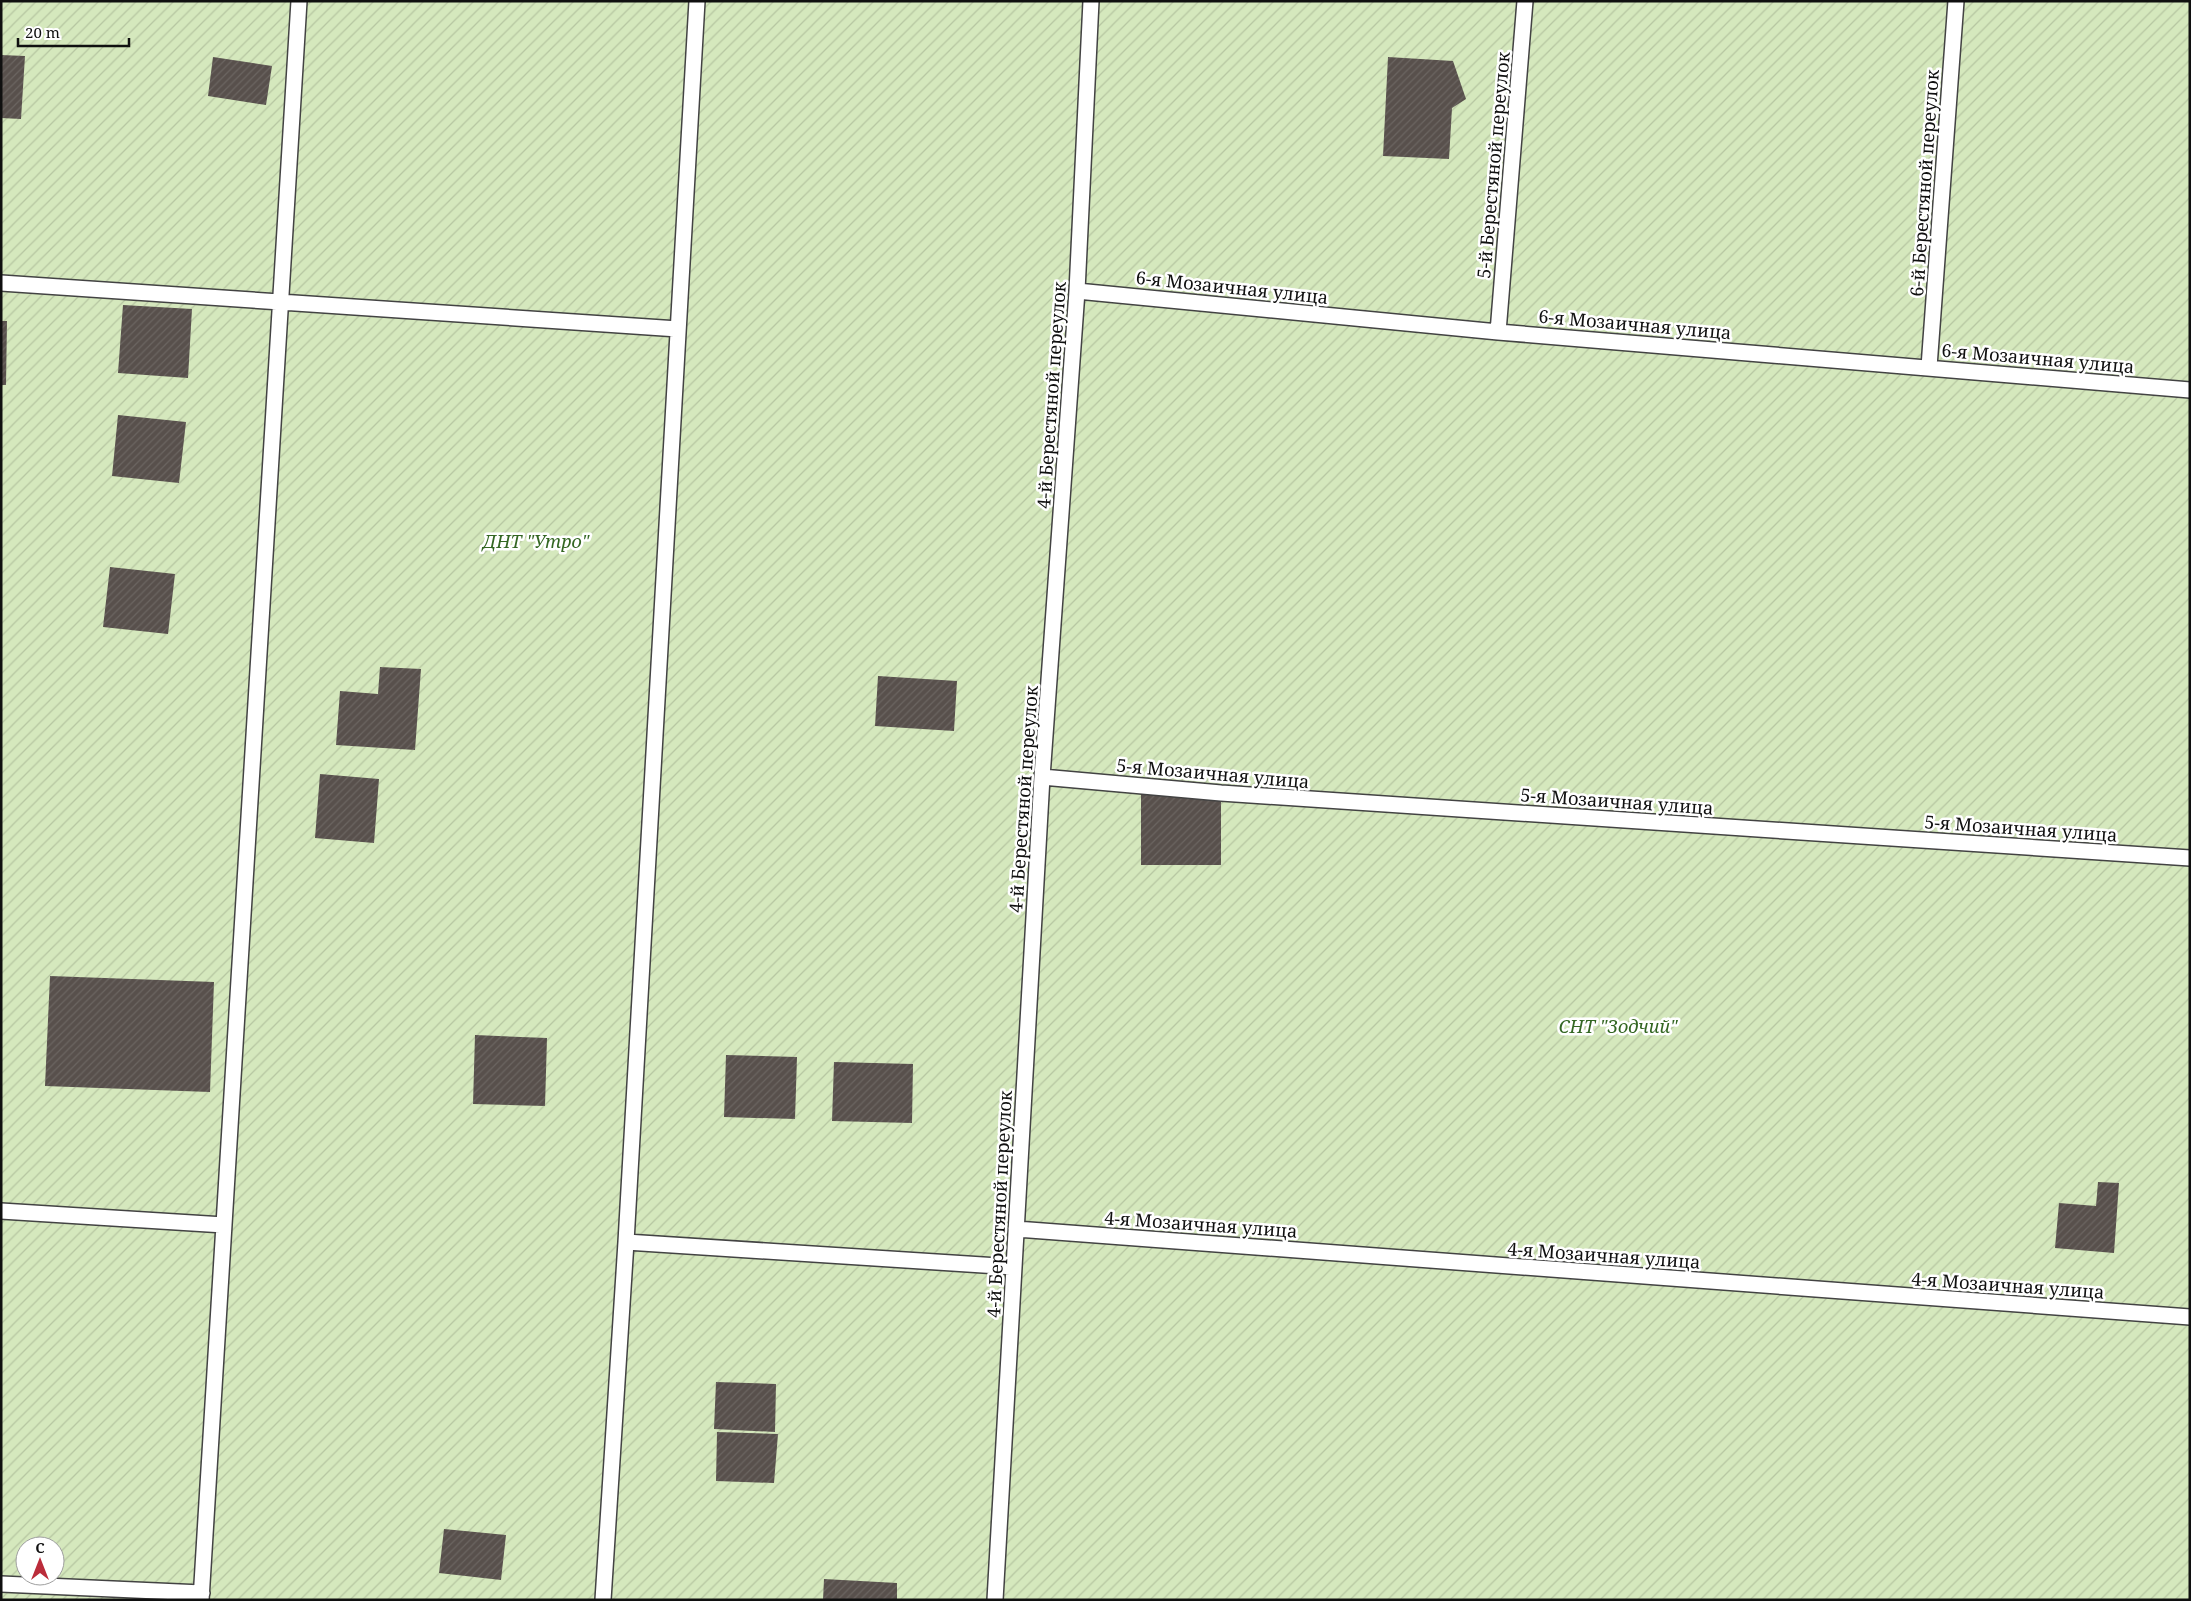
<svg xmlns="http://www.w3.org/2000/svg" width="2191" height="1601" font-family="'Noto Serif',serif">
	<defs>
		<pattern id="garden-furrows" width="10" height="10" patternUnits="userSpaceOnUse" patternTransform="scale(1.25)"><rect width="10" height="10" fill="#d5e8bd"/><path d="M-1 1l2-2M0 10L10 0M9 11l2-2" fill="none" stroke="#b6c6a1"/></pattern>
		<pattern id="building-hatch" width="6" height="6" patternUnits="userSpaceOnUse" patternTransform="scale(1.25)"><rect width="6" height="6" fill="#58504c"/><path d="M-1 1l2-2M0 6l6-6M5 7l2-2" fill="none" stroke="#6b6561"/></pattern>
	</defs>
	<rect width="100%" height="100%" fill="#fefcf3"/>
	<!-- garden -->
	<path fill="url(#garden-furrows)" fill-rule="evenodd" d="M1,1H2190V1600H1ZM25,1546H55V1576H25Z"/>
	<!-- building -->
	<path fill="url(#building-hatch)" d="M1,55L25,56L21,119L1,118Z
		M213,57L272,66L266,105L208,96Z
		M1388,57L1453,61L1466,99L1452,108L1449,159L1383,156Z
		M123,305L192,309L188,378L118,373Z
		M1,321H7L6,385H1Z
		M118,415L186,422L179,483L112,476Z
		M110,567L175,574L168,634L103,627Z
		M380,667L421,669L415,750L336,745L340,691L378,694Z
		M878,676L957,681L954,731L875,726Z
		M320,774L379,779L374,843L315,838Z
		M1141,793H1221V865H1141Z
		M50,976L214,982L210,1092L45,1086Z
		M475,1035L547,1038L545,1106L473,1104Z
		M726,1055L797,1057L795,1119L724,1117Z
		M834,1062L913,1064L912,1123L832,1121Z
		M2098,1182L2119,1183L2114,1253L2055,1248L2059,1203L2096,1206Z
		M716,1382L776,1384L775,1432L714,1429Z
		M717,1432L778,1434L774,1483L716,1481Z
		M444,1529L506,1535L501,1580L439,1573Z
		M824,1579L897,1583V1600H823Z"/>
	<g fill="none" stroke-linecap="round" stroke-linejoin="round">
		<defs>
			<path id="service" d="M1,283L678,329
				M1077,291L1498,332L2190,390
				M1498,332L1525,1
				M1929,367L1956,1
				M1042,777L1221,793L2190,858
				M1,1211L224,1225
				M1016,1229L2190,1317
				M626,1242L1014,1267
				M1,1584L202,1593
				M201,1600L299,1
				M603,1600L626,1242L697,1
				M995,1600L1042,777L1077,291L1091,1"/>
		</defs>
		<!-- service casing -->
		<use href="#service" stroke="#434343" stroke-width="18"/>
		<!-- service -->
		<use href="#service" stroke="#fff" stroke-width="15"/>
	</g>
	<g text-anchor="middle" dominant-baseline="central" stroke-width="5" stroke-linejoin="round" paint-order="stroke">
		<!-- street labels -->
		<g font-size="18" fill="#101010" stroke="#fff">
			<text transform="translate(1493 165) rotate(-85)">5-й Берестяной переулок</text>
			<text transform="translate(1924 183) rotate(-86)">6-й Берестяной переулок</text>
			<text transform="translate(1232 287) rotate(6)">6-я Мозаичная улица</text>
			<text transform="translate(1635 324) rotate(5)">6-я Мозаичная улица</text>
			<text transform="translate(2038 358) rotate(5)">6-я Мозаичная улица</text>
			<text transform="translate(1051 395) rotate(-86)">4-й Берестяной переулок</text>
			<text transform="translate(1213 773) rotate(5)">5-я Мозаичная улица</text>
			<text transform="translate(1023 799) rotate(-86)">4-й Берестяной переулок</text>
			<text transform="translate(1617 801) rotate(4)">5-я Мозаичная улица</text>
			<text transform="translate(2021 828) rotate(4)">5-я Мозаичная улица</text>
			<text transform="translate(999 1204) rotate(-87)">4-й Берестяной переулок</text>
			<text transform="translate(1201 1224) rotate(4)">4-я Мозаичная улица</text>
			<text transform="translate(1604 1255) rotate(4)">4-я Мозаичная улица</text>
			<text transform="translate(2008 1285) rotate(4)">4-я Мозаичная улица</text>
		</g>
		<!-- park labels -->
		<g font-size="18" font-style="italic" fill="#362" stroke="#fff">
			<text x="536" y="541">ДНТ "Утро"</text>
			<text x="1618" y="1026">СНТ "Зодчий"</text>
		</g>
	</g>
	<!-- border -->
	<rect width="2191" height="1601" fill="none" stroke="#101010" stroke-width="5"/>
	<!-- north arrow -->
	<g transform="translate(40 1561)"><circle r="24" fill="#ffffff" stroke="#9f9f9f"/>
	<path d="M0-4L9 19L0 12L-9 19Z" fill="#bb2c3a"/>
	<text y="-8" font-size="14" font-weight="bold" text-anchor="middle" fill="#101010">С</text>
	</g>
	<!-- scale -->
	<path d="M18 38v8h111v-8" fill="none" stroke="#101010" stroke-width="2.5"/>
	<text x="25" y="38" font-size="15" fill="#101010" stroke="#ffffff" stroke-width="4" paint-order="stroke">20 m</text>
</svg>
